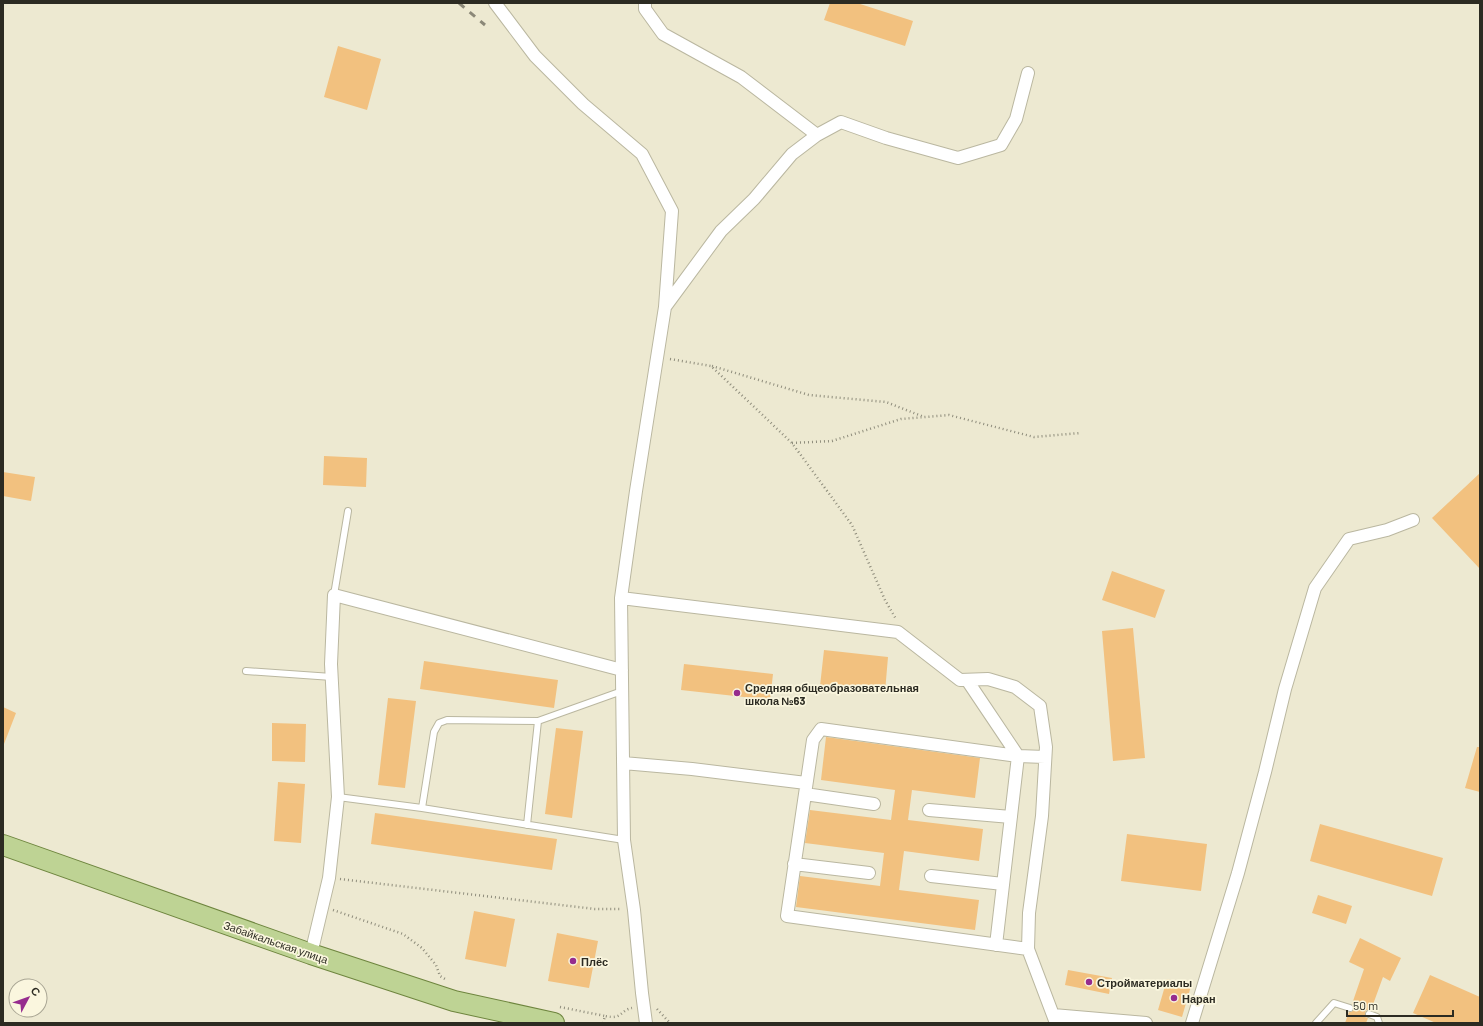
<svg xmlns="http://www.w3.org/2000/svg" width="1483" height="1026" font-family="Barlow,sans-serif">
	<rect width="100%" height="100%" fill="#ede9d1"/>
	<!-- building -->
	<path fill="#f2c17f" d="M830,3H857L913,21L905,46L824,20Z
		M338,46L381,59L367,110L324,97Z
		M324,456L367,458L366,487L323,485Z
		M3,472L35,477L31,501L3,496Z
		M1480,473V569L1432,518Z
		M1112,571L1165,590L1155,618L1102,600Z
		M1133,628L1145,758L1113,761L1102,631Z
		M824,650L888,657L885,692L820,686Z
		M424,661L558,680L554,708L420,689Z
		M684,664L773,674L770,700L681,690Z
		M388,698L416,701L405,788L378,785Z
		M3,707L16,713L4,744H3Z
		M272,723L306,724L305,762L272,761Z
		M556,728L583,731L572,818L545,814Z
		M826,737L980,758L975,798L912,790L908,820L983,829L979,861L904,851L899,890L979,900L975,930L796,907L800,876L880,886L884,853L805,843L810,810L891,820L895,790L821,780Z
		M1477,747H1480V792L1465,788Z
		M278,782L305,784L301,843L274,841Z
		M375,813L557,839L552,870L371,844Z
		M1320,824L1443,858L1432,896L1310,861Z
		M1127,834L1207,844L1201,891L1121,881Z
		M1318,895L1352,906L1346,924L1312,913Z
		M474,911L515,919L506,967L465,959Z
		M557,933L598,941L589,988L548,981Z
		M1360,938L1401,958L1390,981L1383,977L1371,1010H1366L1365,1013V1017L1368,1018L1366,1023H1345L1349,1012H1351L1354,1010V1007L1352,1004L1364,969L1349,962Z
		M1068,970L1112,978L1109,994L1065,985Z
		M1430,975L1480,997V1023H1436L1413,1013Z
		M1167,979L1191,986L1182,1017L1158,1010Z"/>
	<g fill="none" stroke-linecap="round" stroke-linejoin="round">
		<defs>
			<path id="service" d="M334,595L348,511
				M246,671L332,677
				M338,797L422,808L434,732L439,723L447,720L538,721L622,691
				M422,808L624,840
				M527,825L538,721
				M1369,1014L1377,1017L1379,1023
				M1316,1023L1334,1003L1350,1008"/>
			<path id="minor" d="M495,3L535,56L583,104L642,154L672,211L665,307L636,491L621,598L624,840L634,910L642,993L646,1023
				M645,3V9L663,34L741,77L817,135L792,154L754,199L721,231L665,307
				M817,135L841,122L886,138L958,158L1001,145L1016,119L1028,73
				M621,598L898,632L960,680L988,679L1015,687L1040,706L1046,747L1042,816L1029,913L1028,949L1056,1023
				M967,680L1018,756L996,945
				M623,763L692,769L806,783
				M805,794L874,804
				M929,810L1011,817
				M794,864L869,873
				M931,876L1003,884
				M1028,949L787,916L813,740L821,729L1018,756L1045,757
				M311,954L329,878L338,797L331,664L334,595L622,670
				M1053,1015L1146,1023
				M1192,1023L1238,873L1265,772L1285,689L1315,588L1349,539L1387,530L1413,520"/>
			<path id="primary" d="M3,845L311,954L454,1001L554,1023"/>
		</defs>
		<!-- service casing -->
		<use href="#service" stroke="#bab7a0" stroke-width="8"/>
		<!-- minor casing -->
		<use href="#minor" stroke="#bab7a0" stroke-width="14"/>
		<!-- primary casing -->
		<use href="#primary" stroke="#6e853e" stroke-width="22"/>
		<!-- path -->
		<path stroke="#8f8d7c" stroke-width="2.5" stroke-dasharray="1 3" stroke-linecap="butt" d="M670,359L711,366L792,443L852,525L885,600L896,619
			M712,366L809,395L886,402L924,417
			M792,443L832,441L901,419L949,415L1034,437L1080,433
			M340,879L595,909H621
			M333,910L403,934L422,948L436,965L440,976L445,979
			M560,1007L605,1016
			M657,1009L670,1023
			M603,1023L605,1016C623,1020 620,1010 632,1008"/>
		<!-- service -->
		<use href="#service" stroke="#fff" stroke-width="6"/>
		<!-- minor -->
		<use href="#minor" stroke="#fff" stroke-width="12"/>
		<!-- primary -->
		<use href="#primary" stroke="#bed394" stroke-width="20"/>
		<!-- rail -->
		<path stroke="#8b8878" stroke-width="3" stroke-dasharray="7 7" stroke-linecap="butt" d="M459,3L485,25"/>
	</g>
	<!-- markers -->
	<g fill="#962c8e" stroke="#faf6de" stroke-width="1.5">
		<circle cx="737" cy="693" r="4"/>
		<circle cx="573" cy="961" r="4"/>
		<circle cx="1089" cy="982" r="4"/>
		<circle cx="1174" cy="998" r="4"/>
	</g>
	<g text-anchor="middle" dominant-baseline="central" stroke-width="3.5" stroke-linejoin="round" paint-order="stroke">
		<!-- poi labels -->
		<g font-size="11" font-weight="bold" fill="#2c2b22" stroke="#faf6de" text-anchor="start">
			<text x="745" y="687">Средняя общеобразовательная<tspan x="745" dy="13">школа №63</tspan></text>
			<text x="581" y="961">Плёс</text>
			<text x="1097" y="982">Стройматериалы</text>
			<text x="1182" y="998">Наран</text>
		</g>
		<!-- street labels -->
		<g font-size="11" fill="#2c2b22" stroke="#faf6de">
			<text transform="translate(276 942) rotate(19)">Забайкальская улица</text>
		</g>
	</g>
	<!-- border -->
	<rect width="1483" height="1026" fill="none" stroke="#2c2b22" stroke-width="8"/>
	<!-- north arrow -->
	<g transform="translate(28 998) rotate(49)"><circle r="19" fill="#faf6de" stroke="#a8a593"/>
	<path d="M0-3L7 15L0 10L-7 15Z" fill="#962c8e"/>
	<text y="-6" font-size="11" font-weight="bold" text-anchor="middle" fill="#2c2b22">С</text>
	</g>
	<!-- scale -->
	<path d="M1347 1010v6h106v-6" fill="none" stroke="#2c2b22" stroke-width="2"/>
	<text x="1353" y="1010" font-size="12" fill="#2c2b22" stroke="#faf6de" stroke-width="3" paint-order="stroke">50 m</text>
</svg>
